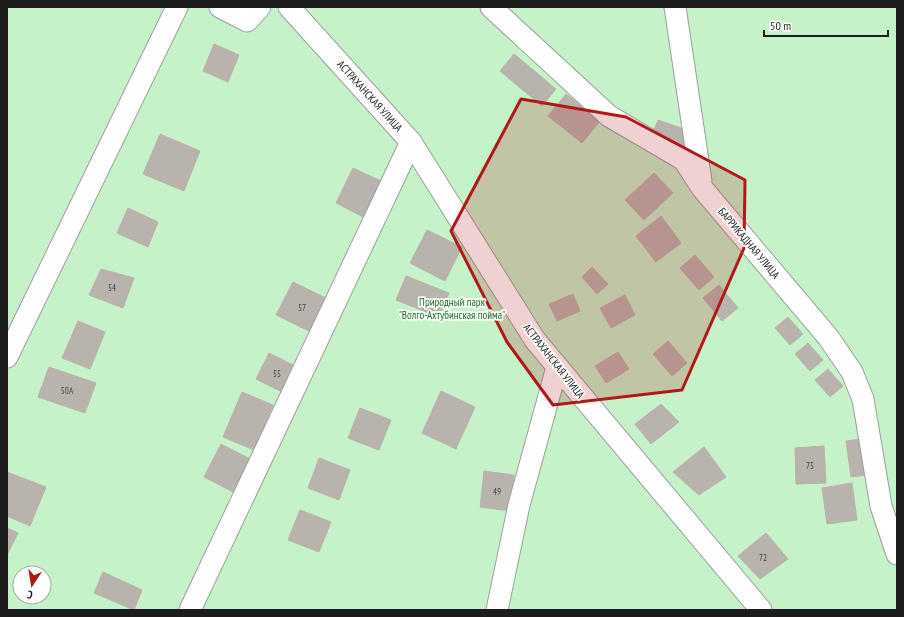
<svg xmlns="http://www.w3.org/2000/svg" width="904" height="617" font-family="'PT Sans Narrow',sans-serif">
	<rect width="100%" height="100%" fill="#edeae4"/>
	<!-- park -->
	<path fill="#c5f2c9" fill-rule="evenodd" d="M7,7H897V610H7ZM20,573H44V597H20Z"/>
	<!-- building -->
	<path fill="#b9b3ad" stroke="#bcb1a8" d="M214,44L239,55L228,82L203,71Z
		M514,54L556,89L542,106L500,71Z
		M566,94L600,121L582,143L548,116Z
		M658,120L690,131L684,146L652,135Z
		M160,134L200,151L184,191L143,174Z
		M353,168L385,183L367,219L336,203Z
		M654,173L673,193L644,220L625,200Z
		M128,208L158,222L148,247L117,233Z
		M661,216L681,243L656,262L636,236Z
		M427,230L462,247L445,281L410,263Z
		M695,255L714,277L699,290L680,268Z
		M592,267L608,284L597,294L582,277Z
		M101,269L134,278L123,308L89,295Z
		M406,276L449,293L439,317L396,300Z
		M293,282L328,299L311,332L276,315Z
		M719,285L738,308L722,321L703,298Z
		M573,294L580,311L557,321L549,304Z
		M625,295L635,315L611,328L600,308Z
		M788,317L803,334L790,345L775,328Z
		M78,321L105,332L90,369L62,358Z
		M668,341L687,363L672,376L653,354Z
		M808,343L823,360L810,371L795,354Z
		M618,352L629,369L606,383L595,366Z
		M269,353L299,368L286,394L256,379Z
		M49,367L96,383L85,413L38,397Z
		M828,369L843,386L830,397L815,380Z
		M441,391L475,407L456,449L422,433Z
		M242,392L273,405L254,450L223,437Z
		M661,404L679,422L651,444L635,424Z
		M360,408L391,420L379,450L348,438Z
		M862,439L867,475L851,477L846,441Z
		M221,444L254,461L237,494L204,477Z
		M824,446L826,483L796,484L795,448Z
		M704,447L726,477L699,495L673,472Z
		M319,458L350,470L339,500L308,488Z
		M484,471L514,475L510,511L480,507Z
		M7,472L46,487L30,526L7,516Z
		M852,483L857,520L827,524L822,488Z
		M300,510L331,522L319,552L288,540Z
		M7,528L18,533L7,555Z
		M766,533L788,559L760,579L738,556Z
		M103,572L142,590L134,610L94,593Z"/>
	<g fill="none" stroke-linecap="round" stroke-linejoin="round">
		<defs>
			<path id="minor" d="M220,7L247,21L260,7
				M289,7L411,142L535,340L761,610
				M491,7L609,116L684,160L702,188L828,337L852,372L863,399L881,506L897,554
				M675,7L701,181
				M7,357L177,7
				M190,610L411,142
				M497,610L519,505L557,367"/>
		</defs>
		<!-- minor casing -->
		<use href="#minor" stroke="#9e9e9e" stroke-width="23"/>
		<!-- minor -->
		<use href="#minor" stroke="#fff" stroke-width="21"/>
	</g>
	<!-- marked area -->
	<path fill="#b0191a" fill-opacity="0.2" stroke="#b0191a" stroke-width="3" stroke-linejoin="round" d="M521,99L626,117L745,180L744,248L682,390L553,405L507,342L451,231Z"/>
	<g text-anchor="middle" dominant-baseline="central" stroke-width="3.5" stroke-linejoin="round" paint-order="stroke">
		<!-- number labels -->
		<g font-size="9" fill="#444241">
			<text x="112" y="287">54</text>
			<text x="302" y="307">57</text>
			<text x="277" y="373">55</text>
			<text x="67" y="390">50А</text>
			<text x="810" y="465">75</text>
			<text x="497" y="491">49</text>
			<text x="763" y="557">72</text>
		</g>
		<!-- street labels -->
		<g font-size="11" fill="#1d1d1d" stroke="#fff">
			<text transform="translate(370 96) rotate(48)">АСТРАХАНСКАЯ УЛИЦА</text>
			<text transform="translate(749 243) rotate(50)">БАРРИКАДНАЯ УЛИЦА</text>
			<text transform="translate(554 361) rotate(52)">АСТРАХАНСКАЯ УЛИЦА</text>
		</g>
		<!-- park labels -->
		<g font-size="11" fill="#196c1f" stroke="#fff">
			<text x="452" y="302">Природный парк<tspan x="452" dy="13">"Волго-Ахтубинская пойма"</tspan></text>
		</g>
	</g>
	<!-- border -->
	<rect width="904" height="617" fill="none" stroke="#1d1d1d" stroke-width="16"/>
	<!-- north arrow -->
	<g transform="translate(32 585) rotate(192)"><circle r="19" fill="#ffffff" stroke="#a5a5a5"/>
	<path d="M0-3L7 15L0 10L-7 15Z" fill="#b0191a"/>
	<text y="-6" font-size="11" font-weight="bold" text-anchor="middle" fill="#1d1d1d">С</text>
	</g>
	<!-- scale -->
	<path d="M764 30v6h124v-6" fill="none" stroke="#1d1d1d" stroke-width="2"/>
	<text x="770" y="30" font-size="12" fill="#1d1d1d" stroke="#ffffff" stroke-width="3" paint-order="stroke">50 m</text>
</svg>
